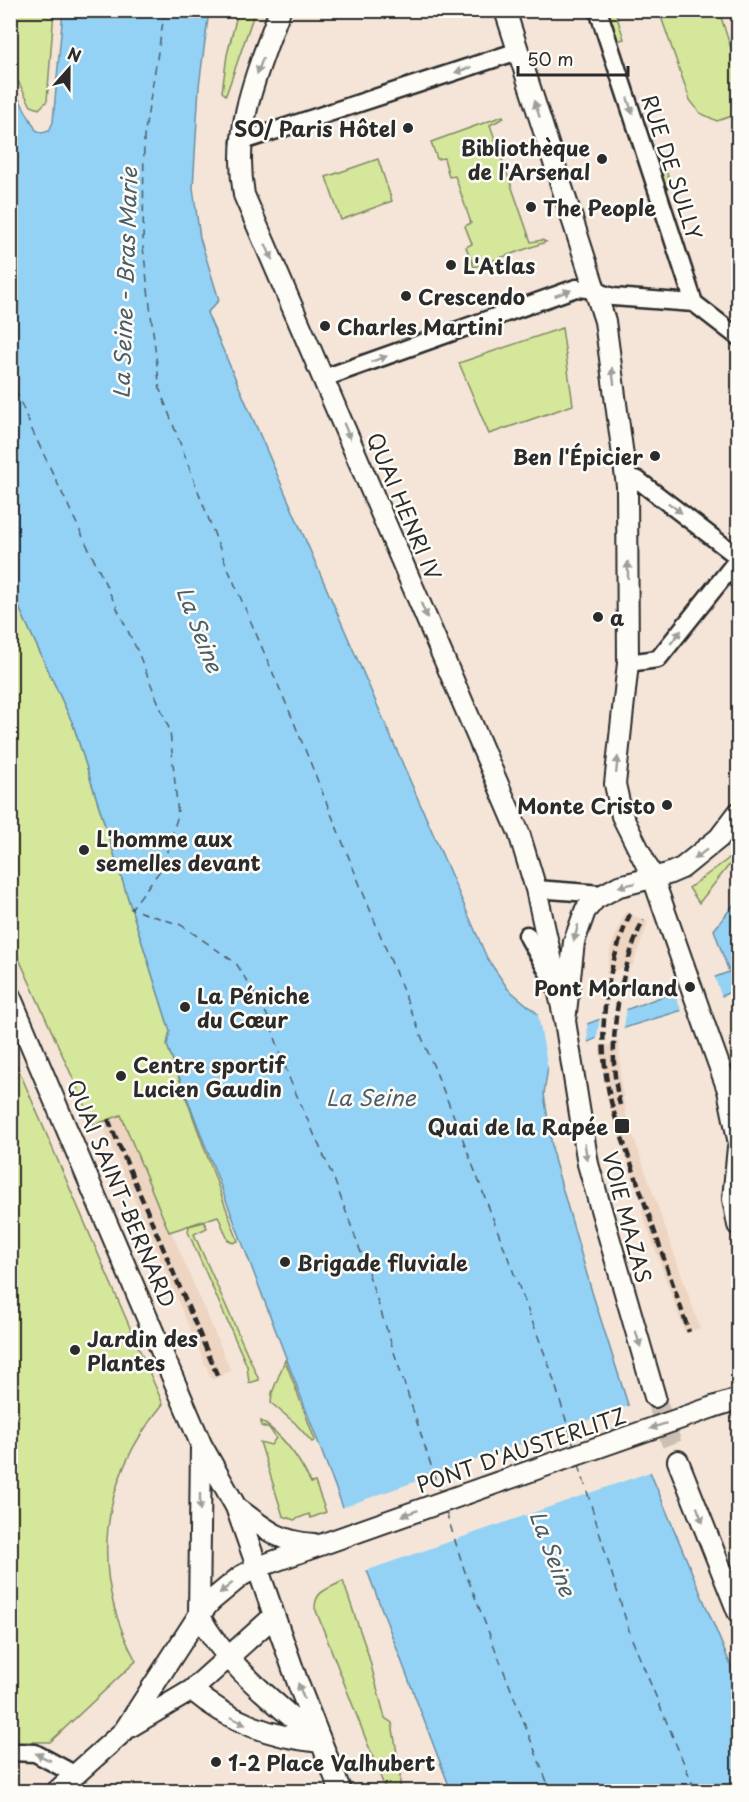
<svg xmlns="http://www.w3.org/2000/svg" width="749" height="1802" font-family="'Playpen Sans',sans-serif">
	<rect width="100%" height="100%" fill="#f4e5d8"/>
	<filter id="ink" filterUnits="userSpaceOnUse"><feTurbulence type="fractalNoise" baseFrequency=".0167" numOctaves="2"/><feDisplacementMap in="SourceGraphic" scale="12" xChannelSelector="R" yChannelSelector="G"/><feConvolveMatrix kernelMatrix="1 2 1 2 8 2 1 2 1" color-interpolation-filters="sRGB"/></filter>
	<g filter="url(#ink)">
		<!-- built -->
		<path fill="#edd5c2" d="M625,912L648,922L633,965L606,974L611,947Z
			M619,1041L621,1085L627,1118L700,1328L685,1333L641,1210L644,1209L607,1099L600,1048Z
			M121,1114L231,1371L212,1380L101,1122Z"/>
		<!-- green -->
		<path fill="#d5e79b" stroke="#808963" stroke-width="1.5" d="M10,11H54L47,101L39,109L31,106L11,68Z
			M238,11H255L226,95L222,92L227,55Z
			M607,11H615L624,39L617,41Z
			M659,11H719L738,70V114L717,121L700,113L690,100Z
			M503,116L504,118L490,125L531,242L542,240L546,242L474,267L466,247L472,244L465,226L471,223L455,176L449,177L444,158L437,159L431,142Z
			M659,152L672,187L666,188L654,155Z
			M378,159L392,201L341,220L326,177Z
			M562,328L573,405L489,434L459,363Z
			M11,590L73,724L170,1031L167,1045L238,1241L233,1243L228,1240L218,1216L169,1232L121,1115L94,1125L11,941Z
			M738,846V854L699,903L689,888L728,859Z
			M11,1052L163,1404C99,1481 89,1574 136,1661L50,1742H11Z
			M204,1222L207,1228L194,1234L259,1380L249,1383L247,1366L188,1232L189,1226Z
			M285,1360L315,1440L312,1442L295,1423L271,1403L272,1393Z
			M261,1421C284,1436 299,1458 311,1483L315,1482L326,1512L311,1518L309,1514L294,1520L283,1516L260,1442L271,1445L276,1438L270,1429L261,1426Z
			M343,1581L368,1654L385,1718L392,1723L400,1772V1791H386L315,1608C315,1590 329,1589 343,1581Z"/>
		<!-- water -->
		<path fill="#94d2f5" stroke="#6a8fa4" stroke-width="1.5" d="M63,11H209L199,86L193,188L200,238L219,300L207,313L487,958L508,989L538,1014L587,1024L729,972L714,930L738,899V998L734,990C678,1019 598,1024 548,1067L544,1094L554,1159L592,1292L648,1467L738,1683V1791H451L167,1045L170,1031L73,724L11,590L10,82L36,130L42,133L49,131L53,122Z"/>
		<!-- pier -->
		<path fill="#f4e5d8" d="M714,975L722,998L682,1012L673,989Z
			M627,1006L623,1033L596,1044L600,1016Z
			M537,1009L561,1018L587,1021L588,1047L559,1062L549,1074Z
			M631,1405L653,1471L365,1571L341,1508Z"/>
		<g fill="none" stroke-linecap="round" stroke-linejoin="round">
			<!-- ferry -->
			<path stroke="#4a5d68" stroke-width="1.5" stroke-dasharray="8 6" stroke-linecap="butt" d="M165,10L144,137L143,247L160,390L223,557L291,715L457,1124L550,1368L574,1446
				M10,377L33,432L137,650L170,731L178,815L162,868L131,909L181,925L236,963L267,1015L290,1080L334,1179L367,1269L440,1493
				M579,1465L631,1637L696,1792
				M446,1512L464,1569L551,1792"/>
			<!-- major-tunnel -->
			<path stroke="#ccc0b5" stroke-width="20" stroke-dasharray="20 10" stroke-linecap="butt" d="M655,1397L678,1461"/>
			<defs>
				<path id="minor" d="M598,10L694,303
					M240,142L518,51
					M694,303L738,337
					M324,378L576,288L587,289L613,297L694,303
					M627,477L638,480L738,557
					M628,663L658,659L738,559
					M536,889L602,894
					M527,935L553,981
					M10,1752L35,1753L74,1774"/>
				<path id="major" d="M280,10C257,73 232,126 244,195L519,833L536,889L565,1021
					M505,10L605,321L627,486L628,663L615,784L622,816L653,878L706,1029L728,1090L738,1139
					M10,996L201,1444L236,1507L299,1686L341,1792
					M738,1147L733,1199L738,1225
					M655,1397L588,1164L565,1021L574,942L585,911L595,899L619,886L668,874L682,868L719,838L738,813
					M713,1407L738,1399
					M201,1446L199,1615C226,1666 275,1702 318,1740
					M678,1461L738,1612
					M236,1507C264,1528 278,1542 314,1544
					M192,1690C230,1722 271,1737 320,1742
					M128,1728L192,1690L274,1616
					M56,1792L124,1731L199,1615L211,1601L241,1576L258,1567L465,1494"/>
			</defs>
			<!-- minor casing -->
			<use href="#minor" stroke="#2b2b2b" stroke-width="21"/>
			<!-- major casing -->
			<use href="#major" stroke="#2b2b2b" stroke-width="24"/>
			<!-- minor -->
			<use href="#minor" stroke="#fdfcf7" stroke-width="16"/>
			<!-- major -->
			<use href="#major" stroke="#fdfcf7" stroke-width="20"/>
			<!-- rail -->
			<path stroke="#2b2b2b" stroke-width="4.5" stroke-dasharray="9 4.5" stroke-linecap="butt" d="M630,914C610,960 599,1015 605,1066C608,1103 622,1137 634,1172C652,1225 671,1278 689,1332
				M620,1105C605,1046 619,975 643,920
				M108,1119L218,1377"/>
			<defs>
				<path id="major-bridge" d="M465,1494L713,1407"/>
			</defs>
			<!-- major-bridge casing -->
			<use href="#major-bridge" stroke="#2b2b2b" stroke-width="24" stroke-linecap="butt"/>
			<!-- major-bridge -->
			<use href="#major-bridge" stroke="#fdfcf7" stroke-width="20"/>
		</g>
		<!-- one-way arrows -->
		<defs><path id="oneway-solid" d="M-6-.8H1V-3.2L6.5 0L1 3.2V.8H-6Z" transform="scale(1.5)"/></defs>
		<g fill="#9e9e9b">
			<use href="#oneway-solid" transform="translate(260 66) rotate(110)"/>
			<use href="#oneway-solid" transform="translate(463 70) rotate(162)"/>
			<use href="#oneway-solid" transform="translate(630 106) rotate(72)"/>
			<use href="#oneway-solid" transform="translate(537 109) rotate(-108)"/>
			<use href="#oneway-solid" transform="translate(269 252) rotate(66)"/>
			<use href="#oneway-solid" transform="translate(563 293) rotate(-20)"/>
			<use href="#oneway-solid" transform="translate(379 359) rotate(-20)"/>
			<use href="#oneway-solid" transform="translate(613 376) rotate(-98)"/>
			<use href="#oneway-solid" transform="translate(347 431) rotate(67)"/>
			<use href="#oneway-solid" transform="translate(675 508) rotate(37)"/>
			<use href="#oneway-solid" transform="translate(628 570) rotate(-90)"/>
			<use href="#oneway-solid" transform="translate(424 610) rotate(67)"/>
			<use href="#oneway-solid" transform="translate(676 637) rotate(-51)"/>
			<use href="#oneway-solid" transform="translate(617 765) rotate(-84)"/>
			<use href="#oneway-solid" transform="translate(701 854) rotate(142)"/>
			<use href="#oneway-solid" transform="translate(627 885) rotate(168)"/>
			<use href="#oneway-solid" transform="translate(576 933) rotate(104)"/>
			<use href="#oneway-solid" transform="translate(586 1152) rotate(81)"/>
			<use href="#oneway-solid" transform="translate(638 1339) rotate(73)"/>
			<use href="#oneway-solid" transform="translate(658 1426) rotate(161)"/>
			<use href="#oneway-solid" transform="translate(200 1502) rotate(90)"/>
			<use href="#oneway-solid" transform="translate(410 1513) rotate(161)"/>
			<use href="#oneway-solid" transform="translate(700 1515) rotate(69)"/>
			<use href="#oneway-solid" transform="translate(226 1588) rotate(141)"/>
			<use href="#oneway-solid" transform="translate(301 1691) rotate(-110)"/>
			<use href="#oneway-solid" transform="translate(238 1721) rotate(27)"/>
			<use href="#oneway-solid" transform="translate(43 1757) rotate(-154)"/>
		</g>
	</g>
	<!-- markers -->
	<g fill="#2b2b2b" stroke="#fdfcf7" stroke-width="2">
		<circle cx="408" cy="128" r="6"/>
		<circle cx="602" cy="159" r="6"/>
		<circle cx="531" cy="207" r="6"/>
		<circle cx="451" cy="265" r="6"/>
		<circle cx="406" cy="296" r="6"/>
		<circle cx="325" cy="326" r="6"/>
		<circle cx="655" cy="456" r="6"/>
		<circle cx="598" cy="617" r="6"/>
		<circle cx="667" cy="805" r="6"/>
		<circle cx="84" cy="850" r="6"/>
		<circle cx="690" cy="987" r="6"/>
		<circle cx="185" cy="1007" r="6"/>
		<circle cx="121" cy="1076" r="6"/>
		<rect x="614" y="1118" width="16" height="16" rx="3"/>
		<circle cx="285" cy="1262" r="6"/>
		<circle cx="75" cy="1350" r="6"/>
		<circle cx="216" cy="1762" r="6"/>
	</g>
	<g text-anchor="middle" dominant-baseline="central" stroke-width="5" stroke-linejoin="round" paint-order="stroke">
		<!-- poi labels -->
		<g font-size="21" font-weight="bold" fill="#2b2b2b" stroke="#fdfcf7" text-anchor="start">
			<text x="396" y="128" text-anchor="end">SO/ Paris Hôtel</text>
			<text x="590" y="147" text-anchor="end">Bibliothèque<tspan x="590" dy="24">de l'Arsenal</tspan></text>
			<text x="543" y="207">The People</text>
			<text x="463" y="265">L'Atlas</text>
			<text x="418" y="296">Crescendo</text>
			<text x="337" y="326">Charles Martini</text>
			<text x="643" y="456" text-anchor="end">Ben l'Épicier</text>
			<text x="610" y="617">a</text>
			<text x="655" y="805" text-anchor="end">Monte Cristo</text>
			<text x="96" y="838">L'homme aux<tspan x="96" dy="24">semelles devant</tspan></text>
			<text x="678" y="987" text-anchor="end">Pont Morland</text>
			<text x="197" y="995">La Péniche<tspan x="197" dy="24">du Cœur</tspan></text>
			<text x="133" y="1064">Centre sportif<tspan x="133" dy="24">Lucien Gaudin</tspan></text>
			<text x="608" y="1126" text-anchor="end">Quai de la Rapée</text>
			<text x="297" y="1262">Brigade fluviale</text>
			<text x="87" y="1338">Jardin des<tspan x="87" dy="24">Plantes</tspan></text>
			<text x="228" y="1762">1-2 Place Valhubert</text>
		</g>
		<!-- street labels -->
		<g font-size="21" fill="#2b2b2b" stroke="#fdfcf7">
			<text transform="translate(673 167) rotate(72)">RUE DE SULLY</text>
			<text transform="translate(405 506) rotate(67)">QUAI HENRI IV</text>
			<text transform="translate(122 1193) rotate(67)">QUAI SAINT-BERNARD</text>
			<text transform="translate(628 1217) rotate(75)">VOIE MAZAS</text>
			<text transform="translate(521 1449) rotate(-19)">PONT D'AUSTERLITZ</text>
		</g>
		<!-- water labels -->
		<g font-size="22" font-style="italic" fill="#4a5d68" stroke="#fdfcf7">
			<text transform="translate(124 283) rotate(-88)">La Seine - Bras Marie</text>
			<text transform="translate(201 629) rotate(69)">La Seine</text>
			<text x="371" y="1096">La Seine</text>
			<text transform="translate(554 1553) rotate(69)">La Seine</text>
		</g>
	</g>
	<!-- margin -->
	<rect width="749" height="1802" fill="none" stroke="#fdfcf7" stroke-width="36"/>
	<rect x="18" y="18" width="713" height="1766" fill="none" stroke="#2b2b2b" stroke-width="2" filter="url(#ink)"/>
	<!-- north arrow -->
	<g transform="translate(69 69) rotate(21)" stroke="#fdfcf7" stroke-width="4.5" paint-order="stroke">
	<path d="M0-4.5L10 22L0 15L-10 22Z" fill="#2b2b2b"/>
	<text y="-9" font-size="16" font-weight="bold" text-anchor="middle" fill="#2b2b2b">N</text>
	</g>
	<!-- scale -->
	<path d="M518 66v9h110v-9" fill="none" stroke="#2b2b2b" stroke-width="3"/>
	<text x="527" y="66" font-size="18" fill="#2b2b2b" stroke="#fdfcf7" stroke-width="4.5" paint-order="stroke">50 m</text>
</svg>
